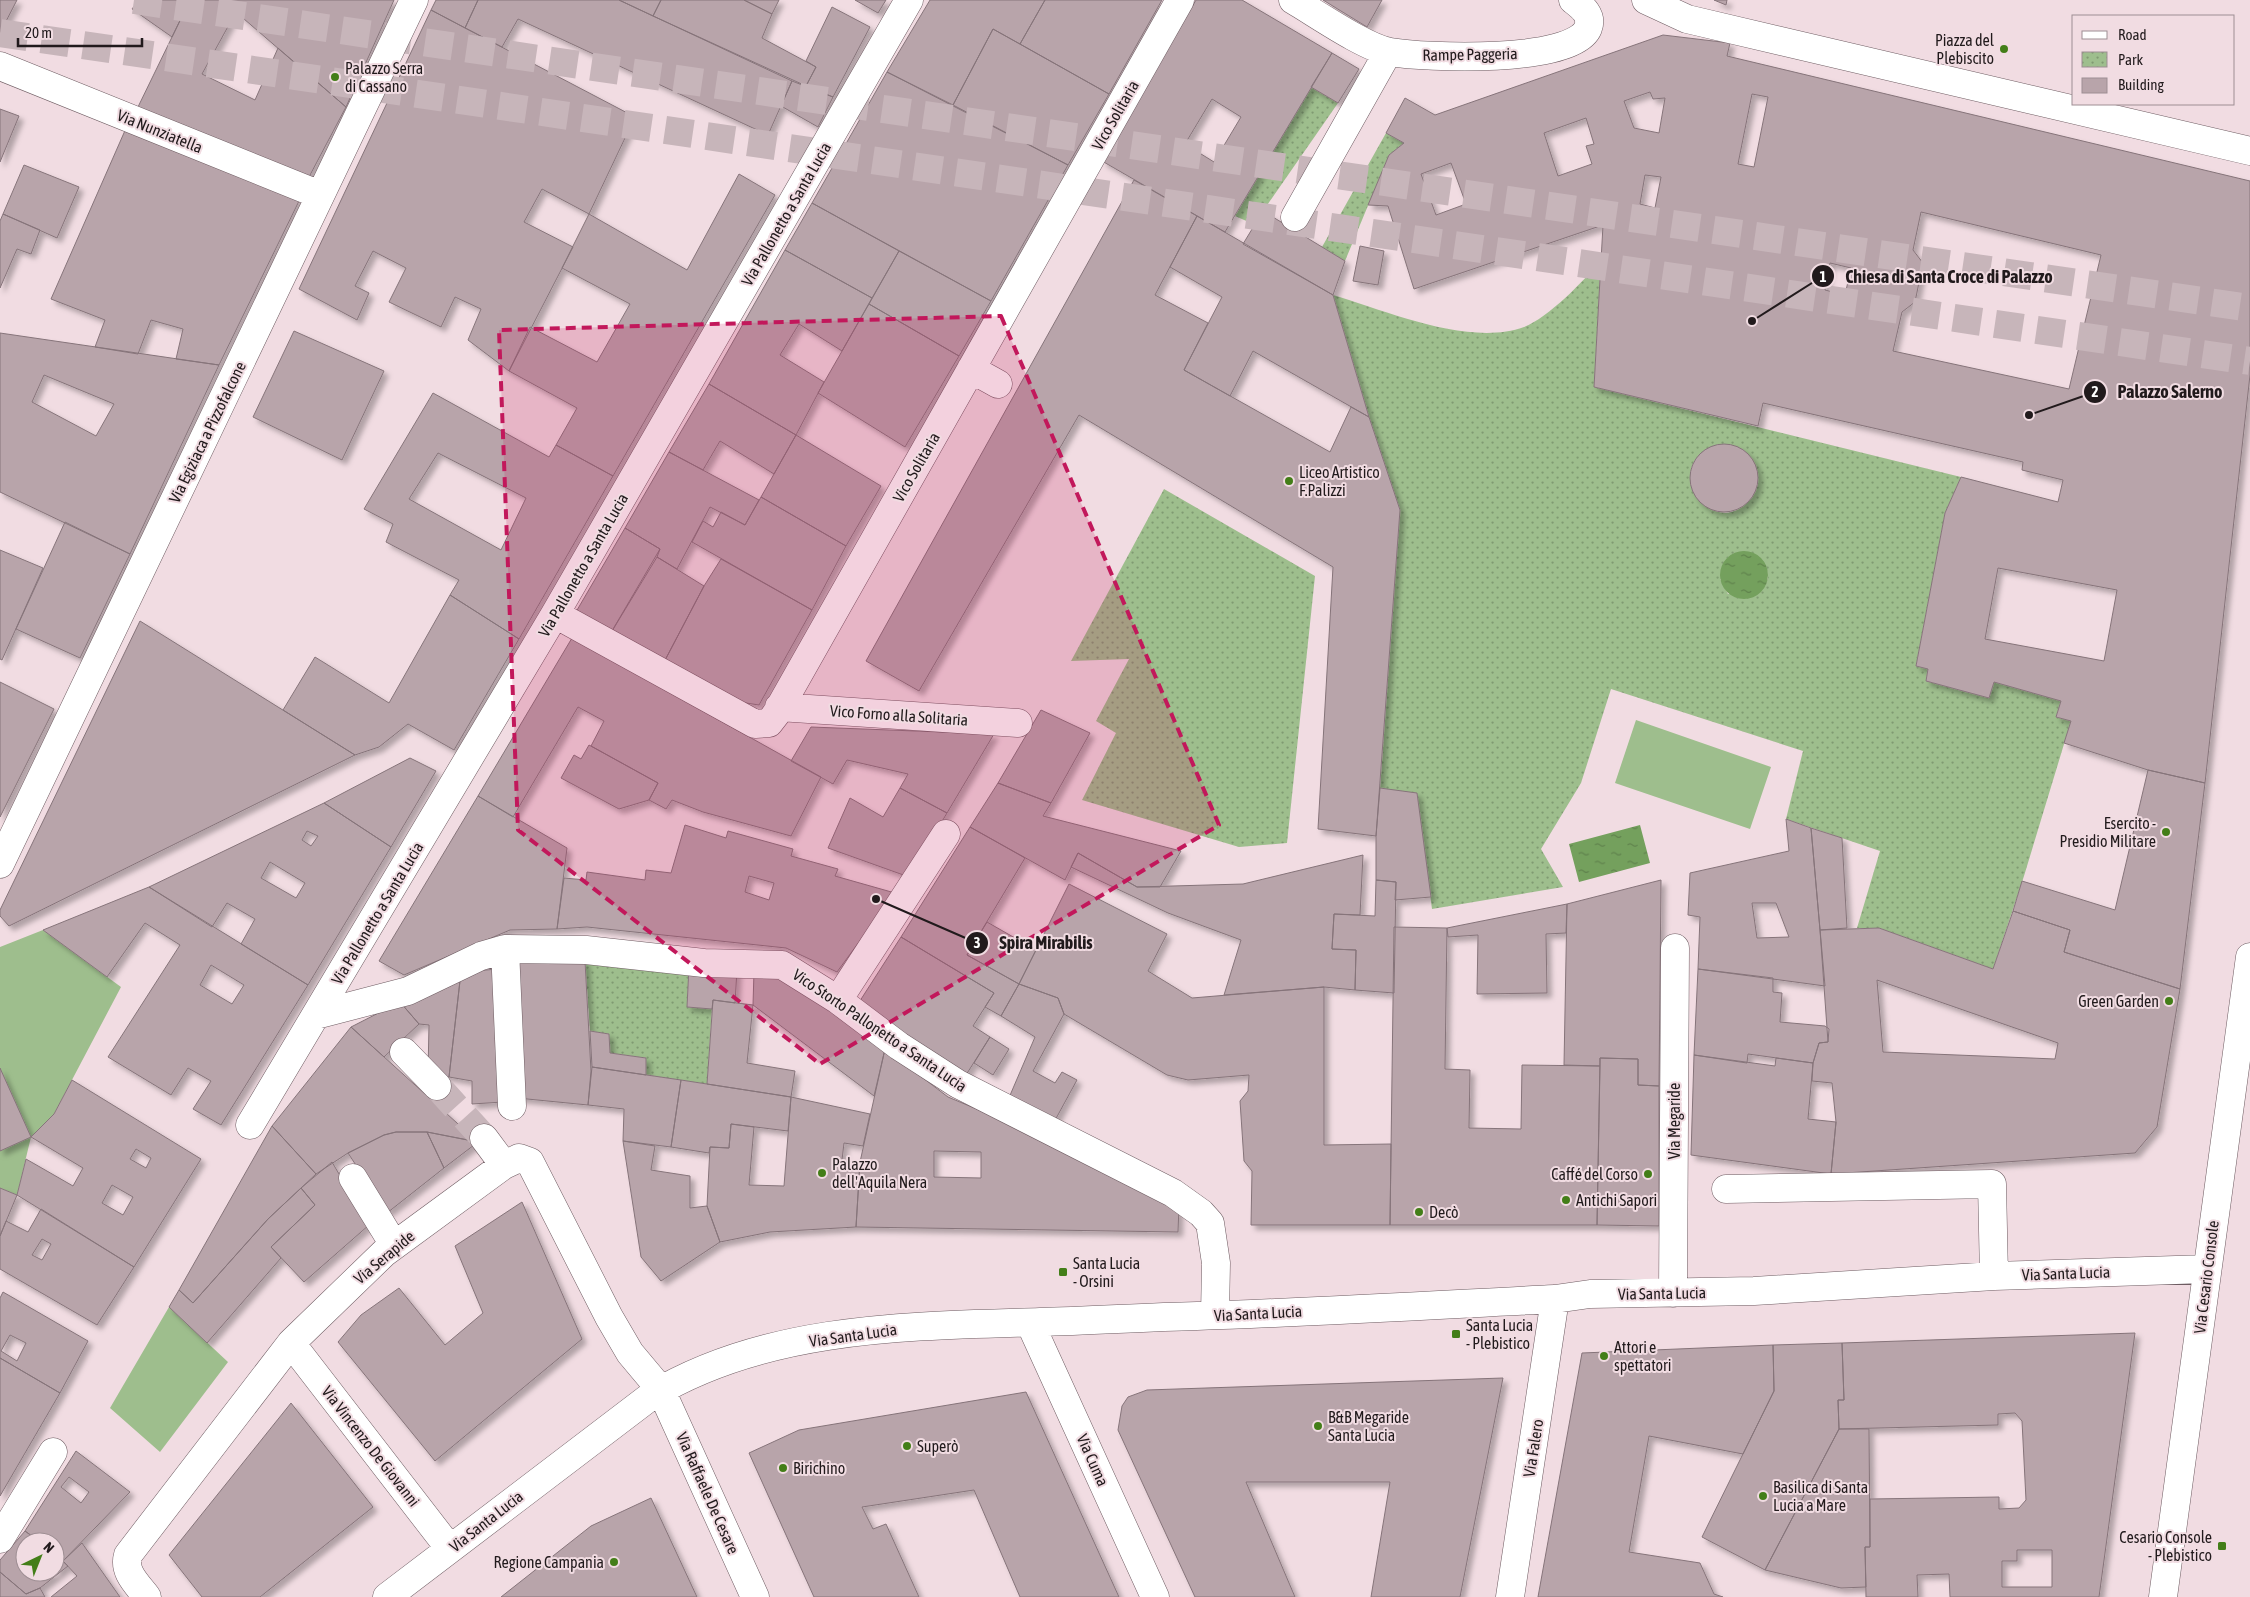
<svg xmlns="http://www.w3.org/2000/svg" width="2250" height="1597" font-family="'Asap Condensed',sans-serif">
	<defs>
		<pattern id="park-dots" width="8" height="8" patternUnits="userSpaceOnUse" patternTransform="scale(1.25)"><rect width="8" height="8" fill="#9ebe8d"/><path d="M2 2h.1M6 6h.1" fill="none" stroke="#809a72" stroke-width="1.8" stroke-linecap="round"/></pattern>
		<pattern id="water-ripples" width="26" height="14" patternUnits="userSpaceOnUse" patternTransform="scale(1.25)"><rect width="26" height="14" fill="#74a05d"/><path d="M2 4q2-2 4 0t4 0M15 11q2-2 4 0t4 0" fill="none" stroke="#5f824c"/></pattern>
		<filter id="shadow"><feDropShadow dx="4.5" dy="4.5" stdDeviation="2.5" flood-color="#0004"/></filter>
	</defs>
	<rect width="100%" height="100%" fill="#f1dce2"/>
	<!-- grass -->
	<path fill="#9ebe8d" d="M1636,720L1771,767L1750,829L1615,783Z
		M43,930L121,987L54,1114L31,1137L17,1195L0,1188V947Z
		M169,1307L228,1362L160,1452L110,1408Z"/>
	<!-- park -->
	<path fill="url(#park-dots)" fill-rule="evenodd" d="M1311,87L1338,103L1263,211L1251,223L1235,216Z
		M1386,133L1404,143L1389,155L1345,261L1322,247Z
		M1601,260L1594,387L1961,477L1945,513L1916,666L1928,669L1926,681L1989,698L1994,682L2061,701L2056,717L2071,721L2024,876L1993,969L1879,928H1857L1880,851L1786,819L1803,751L1611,689L1581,783L1541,849L1563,887L1432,909L1417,794L1380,788L1400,510L1369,417L1333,295C1387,311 1469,347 1524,327C1548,318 1585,280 1601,260ZM1725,445C1750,450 1769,475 1751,498C1712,548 1652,455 1725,445ZM1767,570L1768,578L1765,586L1728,594L1720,579Z
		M1164,489L1315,576L1287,843L1239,847L1082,800L1116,733L1096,721L1129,659L1071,661Z
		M585,961L689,967L687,1007L712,1009L707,1084L646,1075V1058L610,1053L609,1034L590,1031Z"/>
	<!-- water -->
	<path fill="url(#water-ripples)" d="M1720 575a24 24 0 1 1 48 0a24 24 0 1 1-48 0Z
		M1640,825L1650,863L1579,882L1569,844Z"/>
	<!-- building -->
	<path fill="#b8a4aa" stroke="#86747a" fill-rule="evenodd" filter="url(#shadow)" d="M0,0H17L0,33Z
		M139,0H190L172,37L132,9Z
		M190,0H222L236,12L202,74L255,100L278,48L346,107L309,177L137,109Z
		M222,0H394L346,107Z
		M436,0H478L465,28L431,10Z
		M478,0H619L792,81L768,135L518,19L502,47L465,28Z
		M619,0H661L653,16Z
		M661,0H744L772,14L762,38L816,67L806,86L653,16Z
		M744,0H779L772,14Z
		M855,0H886L878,13Z
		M930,0H1045L1020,44L993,29L953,105L887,72Z
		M1045,0H1162L1109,94L1020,44Z
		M1196,0H1242L1332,53L1225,232L1102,161ZM1212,99L1241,117L1214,162L1185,144Z
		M1323,0H1382L1367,27Z
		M1714,0H1727L1726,5Z
		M832,7L870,27L833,97L806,86L816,67L806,61Z
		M431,10L635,117L589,214L542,189L524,222L573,247L509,371L468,340L481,309L455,297L441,327L389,302L406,268L373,251L355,286L369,293L357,320L299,289Z
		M993,29L1109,94L1068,165L953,105Z
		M1663,35L1730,43L1727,56L2250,181V375L2205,783L2148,770L2064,743L2071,721L2056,717L2061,701L1994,682L1989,698L1926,681L1928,669L1916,666L1945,513L1961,477L2058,502L2063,480L2022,470L2023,462L1763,403L1758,426L1594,387L1603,225L1414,289L1388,206L1368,205L1389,155L1404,143L1386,133L1405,98L1435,115ZM1650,92L1653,99L1665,98L1659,133L1634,128L1624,101ZM1752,94L1768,97L1754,167L1738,164ZM1586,118L1594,144L1586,146L1592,164L1558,176L1544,133ZM1451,163L1466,204L1436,215L1421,174ZM1645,175L1661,177L1655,208L1640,204ZM1921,212L2101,255L2069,389L1893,351L1902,312L1915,302L1923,263L1913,250ZM1830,263L1851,268L1845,295L1825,290ZM1998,568L2117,590L2104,661L1985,639Z
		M1332,53L1359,69L1338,103L1311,87Z
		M887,72L1068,165L991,301L812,203Z
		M792,81L833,97L818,127L781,106Z
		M0,109L19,116L0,162Z
		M127,126L300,199L219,365L176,359L183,329L151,320L138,354L95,347L105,320L51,299Z
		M24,165L79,187L57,238L3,214Z
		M739,174L775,195L613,476L556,445L577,408L509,371L530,327L597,362L630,304L562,268L589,214L687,270Z
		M1134,180L1197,216L1155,295L1208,323L1184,370L1330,452L1351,407L1369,417L1400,510L1376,836L1318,829L1333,567L1079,415L919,691L866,661Z
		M812,203L899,251L872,298L785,250Z
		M1263,211L1345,261L1333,295L1243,244Z
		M3,214L40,230L31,254L17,249L0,288V221Z
		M1197,216L1333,295L1369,417L1253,351L1230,396L1184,370L1222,297L1170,267Z
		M1360,246L1384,251L1378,285L1353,281Z
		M785,250L872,298L842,351L799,324L780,355L824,382L796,435L709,384Z
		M899,251L991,301L959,356L869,304Z
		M869,304L959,356L905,447L818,393Z
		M294,331L384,371L342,460L253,417Z
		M0,333L219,365L130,554L0,492ZM44,375L114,404L96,436L32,402Z
		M709,384L796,435L774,474L720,441L703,470L669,452Z
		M433,393L549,457L556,445L613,476L519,639L450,595L459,580L386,542L393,524L364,509ZM438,453L526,498L501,550L409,499Z
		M796,435L881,486L846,546L761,497Z
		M1690 478a34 34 0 1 1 68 0a34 34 0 1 1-68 0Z
		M669,452L759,500L745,525L710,507L677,569L657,557L660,549L625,528Z
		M761,497L846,546L812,610L692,542L703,521L713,527L721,512L745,525Z
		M65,522L130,554L80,658L16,629Z
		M625,528L660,549L609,636L573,617Z
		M0,550L43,568L2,660L0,659Z
		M657,557L704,586L663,664L609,636Z
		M721,559L812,610L759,705L733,701L663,664L704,586Z
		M450,595L519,639L454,750L408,724L379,747L355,755L283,710L315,657L389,703Z
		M140,621L355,755L9,926L0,916V910Z
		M572,638L821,777L791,836L703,812L672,800L666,809L649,800L658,783L591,746L604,721L578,707L513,817L478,796Z
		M0,682L54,709L0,817Z
		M1041,710L1090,733L1051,803L998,783Z
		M811,727L994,734L947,813L900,788L908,774L847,760L833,784L791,761Z
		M589,745L658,783L649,800L619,809L561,778L574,755L581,759Z
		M410,758L436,771L391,847L324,803Z
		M2148,770L2205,783L2180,989L2064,952L2070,930L2013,911L2022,881L2115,910Z
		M998,783L1051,803L1043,816L1181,851L1160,887H1137L1078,853L1065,880L970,827Z
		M900,788L947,813L909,877L828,848L850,798L883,817Z
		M1380,788L1417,793L1431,897L1395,900L1396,882L1376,880V836Z
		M478,796L567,848L557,929L510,930L404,975L379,961Z
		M324,803L391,847L308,985L241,944L255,919L227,903L212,927L149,887ZM307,831L318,836L311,846L302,840ZM270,862L305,883L296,898L261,878Z
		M1786,819L1811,828L1825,986L1698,969L1700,917L1688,915L1690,873L1789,851ZM1752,903H1776L1789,937L1757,938Z
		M685,825L726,838L728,831L793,849L791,856L838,869L835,876L895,893L837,972L786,948L587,927L557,929L564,878L586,880L587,872L645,880L646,870L671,873ZM749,876L774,883L769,900L745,892Z
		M970,827L1025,858L967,955L1019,984L1001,1016L985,1007L994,993L901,937Z
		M1811,828L1842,838L1847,928L1820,930Z
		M1078,853L1137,887L1243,884L1363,855L1360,915L1334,914L1332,949L1356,950L1355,990L1324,987L1224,995L1241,940L1168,913L1071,867Z
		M1376,880L1396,882L1394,993L1355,990L1356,950L1332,949L1334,914L1375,916Z
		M1661,880L1659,1086L1638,1085V1059L1600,1058V1066L1564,1065L1567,904Z
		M1069,884L1167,934L1148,971L1192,998L1324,987V1145L1391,1144L1390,1225H1251L1252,1171L1244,1161L1240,1101L1248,1091L1249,1075L1188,1080L1167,1075L1064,1014L1058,998L1019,984Z
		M149,887L308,985L221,1125L193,1109L211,1081L188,1068L171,1095L108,1057L180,945L145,923L107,977L43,930ZM211,965L244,985L232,1004L200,985Z
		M1567,904L1566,933L1546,934L1547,993L1477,994L1478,935L1448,937L1447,928Z
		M2013,911L2070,930L2064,952L2180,989L2157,1127L2135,1153L1831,1174L1836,1122L1832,1083L1812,1081L1813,1063L1819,1043L1828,1042L1820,930L1879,928L1993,969ZM1877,980L2058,1043L2055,1059L1883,1052Z
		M987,922L1036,950L1019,984L967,955Z
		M1394,927L1447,928L1445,1069L1470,1070L1469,1128L1521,1129L1522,1065L1600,1066L1597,1225H1390Z
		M901,937L994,993L973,1026L990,1037L966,1075L856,1007Z
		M513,960L585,961L591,1071L588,1105L517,1098Z
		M689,967L737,970L735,1003L713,1000L712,1009L687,1007Z
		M498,969L503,1102L472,1104V1081L449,1077L461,972Z
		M1698,969L1773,978V992L1782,993L1780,1022L1825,1026L1829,1029L1828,1042L1819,1043L1813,1063L1748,1054L1747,1063L1694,1055Z
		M754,971H779L885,1049L874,1096L753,1005Z
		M461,972L449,1077L428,1072L429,1025L419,1024L400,1002Z
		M1019,984L1058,998L1064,1014L1033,1071L1055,1083L1062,1072L1077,1080L1053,1124L1008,1100L1035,1037L1001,1016Z
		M713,1000L753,1005L747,1063L795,1071L791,1097L707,1084Z
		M400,1002L419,1024L384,1057L351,1027Z
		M351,1027L478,1142L427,1132H396L384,1135L348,1153L316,1174L272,1126Z
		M590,1031L609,1034L610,1053L646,1058V1075L592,1067Z
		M990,1037L1009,1049L993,1075L974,1063Z
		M885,1049L948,1097L991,1115L1179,1206L1178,1232L856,1227L860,1162ZM934,1151L981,1152V1178L934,1177Z
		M1694,1055L1775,1066L1776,1058L1813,1063L1808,1119L1836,1122L1831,1174L1691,1155Z
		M1600,1058L1638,1059V1085L1659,1086V1226L1597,1225Z
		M592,1067L681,1080L671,1147L623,1141L624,1109L588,1105Z
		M0,1068L31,1137L0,1151Z
		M72,1080L201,1159L134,1267L17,1195L26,1159L73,1186L83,1168L31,1137L54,1114ZM136,1149L151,1158L146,1168L130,1159ZM112,1185L133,1197L123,1215L102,1203Z
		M681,1080L791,1097L788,1131L731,1124L729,1148L710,1147L709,1153L671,1147Z
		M791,1097L870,1114L863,1146L844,1143L842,1160L860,1162L856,1227L770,1232L720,1242L707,1206L710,1147L729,1148L731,1124L754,1127L749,1185L784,1186Z
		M272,1126L316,1174L268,1219L193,1303L179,1290Z
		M396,1132H427L444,1168L387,1213L348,1153L384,1135Z
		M427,1132L478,1142L444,1168Z
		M623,1141L655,1146L651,1170L690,1176V1208L707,1206L720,1242L661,1281L641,1257Z
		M332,1162L369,1225L304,1282L271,1247L315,1205L301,1188Z
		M0,1188L17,1195L0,1236Z
		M301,1188L315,1205L271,1247L281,1258L207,1343L169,1307L179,1290L193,1303L268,1219Z
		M522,1202L582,1339L435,1461L338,1342L361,1315L399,1288L445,1345L483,1313L455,1246Z
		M41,1209L134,1267L97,1325L0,1269V1236L6,1221L28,1232ZM42,1239L51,1244L42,1260L32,1255Z
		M3,1292L88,1341L60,1393L0,1358V1298ZM10,1335L26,1343L17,1361L1,1351Z
		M2135,1333L2099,1597H1950L1949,1574L1917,1575L1918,1597H1866L1865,1547H1870V1499L1999,1497V1509L2019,1508L2026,1500L2022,1421L2015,1413L1998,1414V1425L1839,1429L1838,1400H1844L1842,1343ZM2017,1550H2052V1587H2002V1561H2017Z
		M1842,1343L1844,1400H1838L1839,1429L1765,1570L1702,1537L1774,1391L1773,1345Z
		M1773,1345L1774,1391L1743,1454L1649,1436L1629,1552L1700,1563L1714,1594L1723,1597H1538L1582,1353Z
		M0,1358L60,1393L0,1496Z
		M1503,1378L1460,1597H1371L1390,1482H1246L1295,1597H1195L1118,1430L1122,1406L1128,1397L1147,1390Z
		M1026,1392L1119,1597H1020L974,1490L862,1507L873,1529L886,1524L919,1597H814L749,1453L799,1430Z
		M291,1403L373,1507L260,1597H202L169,1555Z
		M1839,1429H1869L1870,1547H1865L1866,1587L1841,1588L1765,1570Z
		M76,1451L130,1492L63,1561L55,1554V1542H40L25,1531ZM69,1477L89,1492L81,1503L61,1487Z
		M651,1498L697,1597H501L591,1526Z
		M25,1531L40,1542H25V1572H55V1554L68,1566L40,1588L26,1594L0,1572V1560Z
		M82,1543L120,1597H51L77,1576L63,1561Z
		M0,1572L26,1594L40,1588L45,1597H0Z"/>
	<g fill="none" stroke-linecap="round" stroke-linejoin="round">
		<!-- minor-tunnel -->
		<path stroke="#c7b5ba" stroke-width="28" stroke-dasharray="28 14" stroke-linecap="butt" d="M437,1086L484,1138"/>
		<!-- major-tunnel -->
		<path stroke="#c7b5ba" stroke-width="28" stroke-dasharray="28 14" stroke-linecap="butt" d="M134,0L2250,308
			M0,33L2250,361"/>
		<defs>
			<path id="minor" d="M1293,0C1317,14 1364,47 1390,52C1424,58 1574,64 1588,28C1593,15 1582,7 1573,0
				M1646,0L1687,19L2250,151
				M0,66L320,195
				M1295,217L1388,52
				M971,369L998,384
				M555,614L755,724L769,723L776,714L1180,0
				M779,707L1018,723
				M0,864L414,0
				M505,949L512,1106
				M838,1000L946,834
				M316,1015L408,991L481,956L505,949L586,950L704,963L782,965L838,1000L899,1046L958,1084L1173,1193L1201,1213L1210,1223L1216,1263L1215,1315
				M404,1052L437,1086
				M250,1125L555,614L909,0
				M484,1138L504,1165
				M353,1178L394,1245
				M1726,1189L1992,1184L1994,1276
				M1673,1293L1675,948
				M1030,1323L1155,1597
				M291,1343L450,1549
				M0,1539L53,1452
				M147,1597C137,1584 123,1572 128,1555L291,1343L384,1253L504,1165L519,1158L530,1162L609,1317L630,1353L661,1390L755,1597
				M387,1597L651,1396C766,1326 910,1326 1040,1322C1092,1321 1144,1317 1197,1316C1316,1312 1436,1305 1555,1299L1590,1294L1754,1291L1994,1276L2206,1269
				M1510,1597L1555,1299
				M2163,1597L2250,957"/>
		</defs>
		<!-- minor casing -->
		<use href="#minor" stroke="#6e5c62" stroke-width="29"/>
		<!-- minor -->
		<use href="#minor" stroke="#fff" stroke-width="28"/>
	</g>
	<!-- marked area -->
	<path fill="#c2185b" fill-opacity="0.2" stroke="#c2185b" stroke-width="4" stroke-dasharray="10 6" stroke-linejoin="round" d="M1001,316L1219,825L820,1064L518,830L499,330Z"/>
	<!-- markers -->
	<g fill="#437e18" stroke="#f1dce2" stroke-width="2">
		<circle cx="2004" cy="49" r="5"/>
		<circle cx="335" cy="77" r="5"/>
		<circle cx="1289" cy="481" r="5"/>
		<circle cx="2166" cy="832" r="5"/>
		<circle cx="2169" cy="1001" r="5"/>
		<circle cx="822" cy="1173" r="5"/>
		<circle cx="1648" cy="1174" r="5"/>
		<circle cx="1566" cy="1200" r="5"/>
		<circle cx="1419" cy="1212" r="5"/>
		<rect x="1058" y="1267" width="10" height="10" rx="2.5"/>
		<rect x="1451" y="1329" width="10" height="10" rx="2.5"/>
		<circle cx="1604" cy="1356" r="5"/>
		<circle cx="1318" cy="1426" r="5"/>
		<circle cx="907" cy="1446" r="5"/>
		<circle cx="783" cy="1468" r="5"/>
		<circle cx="1763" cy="1496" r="5"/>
		<rect x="2217" y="1541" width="10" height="10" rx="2.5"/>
		<circle cx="614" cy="1562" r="5"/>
	</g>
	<g text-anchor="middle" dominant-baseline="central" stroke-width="4" stroke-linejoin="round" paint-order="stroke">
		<!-- poi labels -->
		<g font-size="16" fill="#211a1c" stroke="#f1dce2" text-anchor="start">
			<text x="1994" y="40" text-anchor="end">Piazza del<tspan x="1994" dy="18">Plebiscito</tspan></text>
			<text x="345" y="68">Palazzo Serra<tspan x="345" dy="18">di Cassano</tspan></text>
			<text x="1299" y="472">Liceo Artistico<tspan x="1299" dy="18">F.Palizzi</tspan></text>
			<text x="2156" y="823" text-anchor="end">Esercito -<tspan x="2156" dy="18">Presidio Militare</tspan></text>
			<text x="2159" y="1001" text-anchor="end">Green Garden</text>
			<text x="832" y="1164">Palazzo<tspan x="832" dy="18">dell'Aquila Nera</tspan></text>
			<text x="1638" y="1174" text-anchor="end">Caffé del Corso</text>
			<text x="1576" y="1200">Antichi Sapori</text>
			<text x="1429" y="1212">Decò</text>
			<text x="1073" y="1263">Santa Lucia<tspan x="1073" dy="18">- Orsini</tspan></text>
			<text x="1466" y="1325">Santa Lucia<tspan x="1466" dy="18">- Plebistico</tspan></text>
			<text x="1614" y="1347">Attori e<tspan x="1614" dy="18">spettatori</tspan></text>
			<text x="1328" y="1417">B&amp;B Megaride<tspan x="1328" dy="18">Santa Lucia</tspan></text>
			<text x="917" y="1446">Superò</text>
			<text x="793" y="1468">Birichino</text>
			<text x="1773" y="1487">Basilica di Santa<tspan x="1773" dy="18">Lucia a Mare</tspan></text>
			<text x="2212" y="1537" text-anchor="end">Cesario Console<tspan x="2212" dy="18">- Plebistico</tspan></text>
			<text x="604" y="1562" text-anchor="end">Regione Campania</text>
		</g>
		<!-- street labels -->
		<g font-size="16" fill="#211a1c" stroke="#f1dce2">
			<text transform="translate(1470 54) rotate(-1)">Rampe Paggeria</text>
			<text transform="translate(1115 115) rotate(-60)">Vico Solitaria</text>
			<text transform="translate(160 131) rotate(22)">Via Nunziatella</text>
			<text transform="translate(786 214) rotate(-60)">Via Pallonetto a Santa Lucia</text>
			<text transform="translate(207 432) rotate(-64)">Via Egiziaca a Pizzofalcone</text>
			<text transform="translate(916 467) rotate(-60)">Vico Solitaria</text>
			<text transform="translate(583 565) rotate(-60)">Via Pallonetto a Santa Lucia</text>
			<text transform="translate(899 715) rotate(4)">Vico Forno alla Solitaria</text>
			<text transform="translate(377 913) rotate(-59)">Via Pallonetto a Santa Lucia</text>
			<text transform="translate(880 1030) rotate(34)">Vico Storto Pallonetto a Santa Lucia</text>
			<text transform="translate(1674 1121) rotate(-90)">Via Megaride</text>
			<text transform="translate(384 1257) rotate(-40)">Via Serapide</text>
			<text transform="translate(2066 1273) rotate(-2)">Via Santa Lucia</text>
			<text transform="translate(2206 1277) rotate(-83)">Via Cesario Console</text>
			<text transform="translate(1662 1293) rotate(-1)">Via Santa Lucia</text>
			<text transform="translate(1258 1313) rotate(-3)">Via Santa Lucia</text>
			<text transform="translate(853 1335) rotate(-8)">Via Santa Lucia</text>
			<text transform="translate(371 1446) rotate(52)">Via Vincenzo De Giovanni</text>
			<text transform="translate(1533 1448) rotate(-81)">Via Falero</text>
			<text transform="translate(1093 1460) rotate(66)">Via Cuma</text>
			<text transform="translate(708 1493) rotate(66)">Via Raffaele De Cesare</text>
			<text transform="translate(486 1521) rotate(-38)">Via Santa Lucia</text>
		</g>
	</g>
	<!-- callouts -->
	<path fill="none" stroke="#211a1c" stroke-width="2" d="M1752 321L1823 276M2029 415L2095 392M876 899L977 943"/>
	<g fill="#211a1c" stroke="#f1dce2" stroke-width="2">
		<circle cx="1752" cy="321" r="5"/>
		<circle cx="2029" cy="415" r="5"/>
		<circle cx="876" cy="899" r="5"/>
		<circle cx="1823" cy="276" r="12"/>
		<circle cx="2095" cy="392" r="12"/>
		<circle cx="977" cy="943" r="12"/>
	</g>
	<g font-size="15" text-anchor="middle" font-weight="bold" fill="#fff">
		<text x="1823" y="282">1</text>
		<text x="2095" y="397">2</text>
		<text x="977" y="948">3</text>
	</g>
	<g font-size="18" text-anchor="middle" font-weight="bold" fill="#211a1c" stroke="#f1dce2" stroke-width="4" stroke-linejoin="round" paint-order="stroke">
		<text x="1949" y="283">Chiesa di Santa Croce di Palazzo</text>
		<text x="2170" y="398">Palazzo Salerno</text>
		<text x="1046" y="949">Spira Mirabilis</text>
	</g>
	<!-- legend -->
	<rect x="2072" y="15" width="162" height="90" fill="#f1dce2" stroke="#9e8e93"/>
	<rect x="2082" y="31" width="25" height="8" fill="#ffffff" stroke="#9e8e93"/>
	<text x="2118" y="40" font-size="15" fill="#211a1c">Road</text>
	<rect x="2082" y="52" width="25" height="15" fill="url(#park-dots)" stroke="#9e8e93"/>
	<text x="2118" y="65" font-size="15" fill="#211a1c">Park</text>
	<rect x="2082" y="78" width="25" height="15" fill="#b8a4aa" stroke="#9e8e93"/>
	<text x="2118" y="90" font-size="15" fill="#211a1c">Building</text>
	<!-- north arrow -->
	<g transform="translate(40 1557) rotate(43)"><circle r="24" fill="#f1dce2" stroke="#9e8e93"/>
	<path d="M0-4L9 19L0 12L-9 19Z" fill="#437e18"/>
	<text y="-8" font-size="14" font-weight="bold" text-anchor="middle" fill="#211a1c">N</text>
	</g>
	<!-- scale -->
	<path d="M18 38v8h124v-8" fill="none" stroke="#211a1c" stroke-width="2.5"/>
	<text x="25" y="38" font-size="15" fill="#211a1c" stroke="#f1dce2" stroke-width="4" paint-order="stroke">20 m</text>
</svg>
